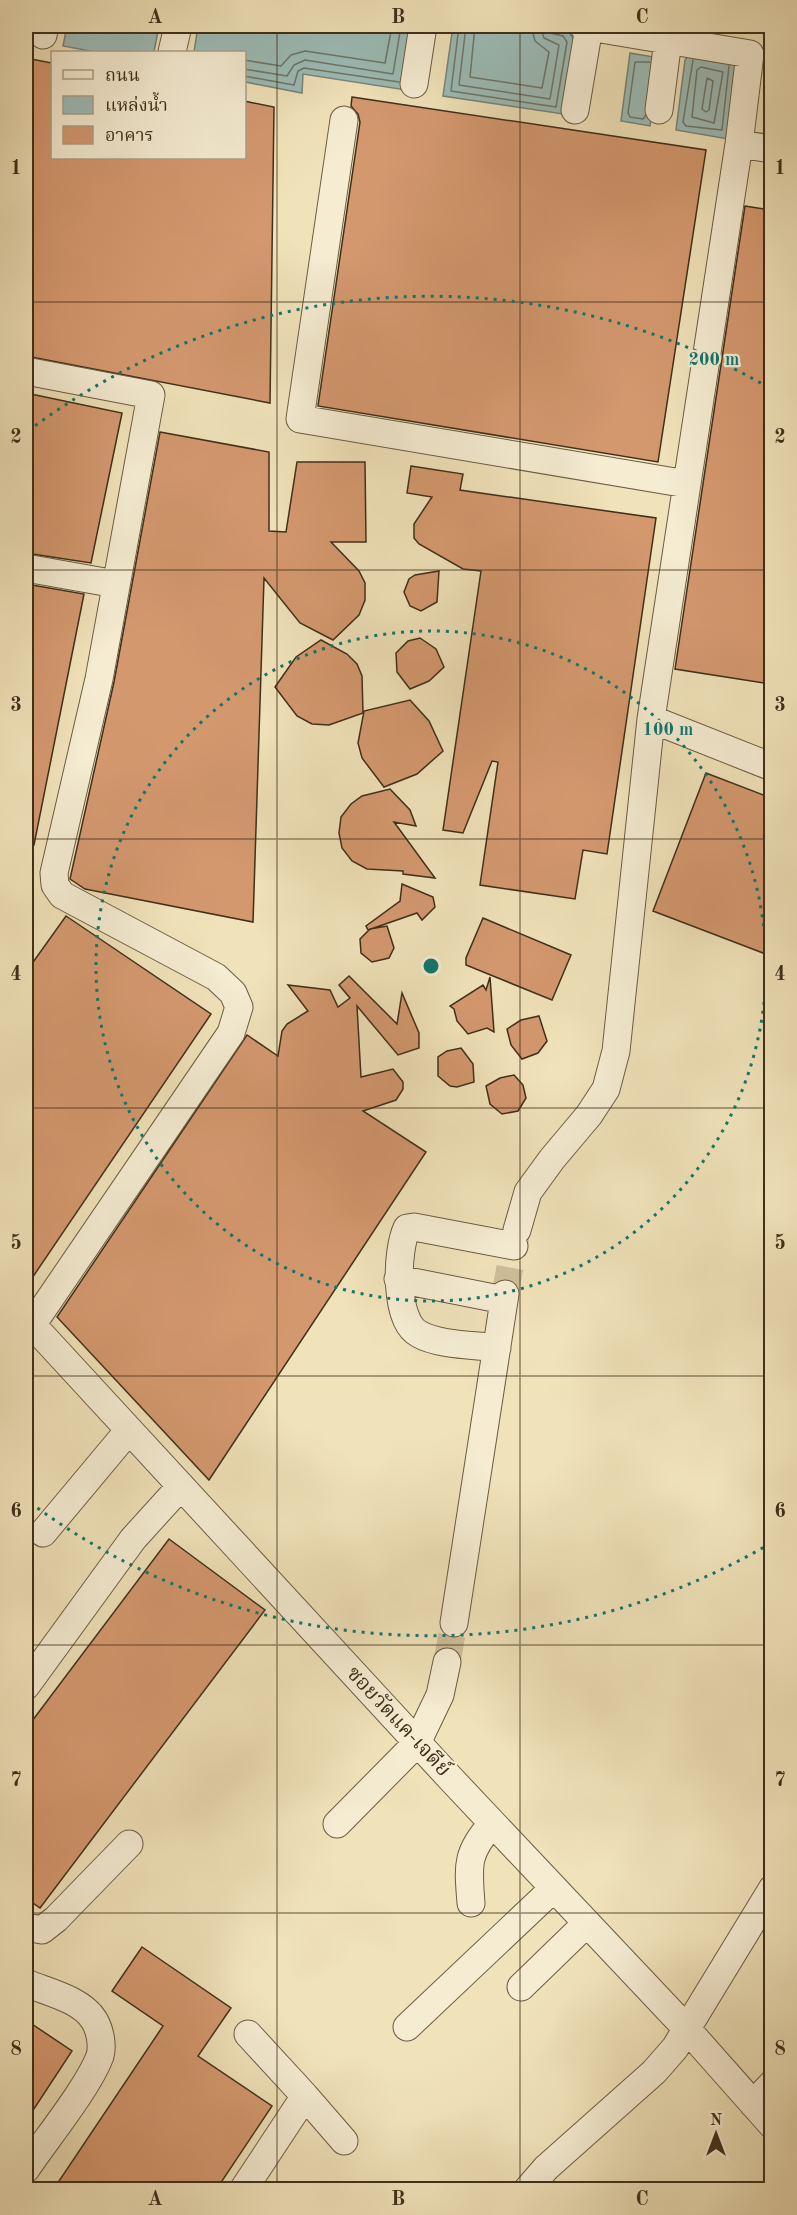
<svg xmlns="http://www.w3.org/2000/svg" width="797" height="2215" font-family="'Old Standard TT','Noto Serif Thai',serif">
	<rect width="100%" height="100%" fill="#f0e2b9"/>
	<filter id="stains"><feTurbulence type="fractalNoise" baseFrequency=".00333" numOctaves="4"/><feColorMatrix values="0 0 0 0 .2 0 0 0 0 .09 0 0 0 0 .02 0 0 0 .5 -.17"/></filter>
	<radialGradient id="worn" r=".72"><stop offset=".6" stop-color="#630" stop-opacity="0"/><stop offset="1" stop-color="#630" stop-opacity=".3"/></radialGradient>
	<!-- water -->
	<path fill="#9cbcb7" stroke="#778478" stroke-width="1.5" d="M67,26H159L154,52H95L63,46Z
		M198,26H415L406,90L303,74L302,93L245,82L244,52H194Z
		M453,26H533L567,30L574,39L563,114L443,96Z
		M691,52L737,65L728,139L676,130L685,60Z
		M630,53L660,58L650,126L621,121Z"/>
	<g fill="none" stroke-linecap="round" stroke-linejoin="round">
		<!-- shore -->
		<path stroke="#6e7668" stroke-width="1.5" d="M459,26L451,91L556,107L567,42L563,36L550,33L547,26
			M466,26L459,85L550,99L559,45L544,38L540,26
			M475,26L470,77L542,88L549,52L535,41L531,26
			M244,60L281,66L291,55L305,51L385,63L392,26
			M693,60L683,122L686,126L722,130L729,66
			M701,67L723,72L714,123L692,117L697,70Z
			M244,69L287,76L294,65L305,60L393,74L401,26
			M244,76L294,85L298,71L304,68L399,82
			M707,78L713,81L709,110L706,112L702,109Z
			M645,116L643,119L630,117L628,113L635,62H650"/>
	</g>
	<!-- building -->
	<path fill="#d4986f" stroke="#3f2f1a" stroke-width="1.5" d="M26,58L52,63V158H244V101L274,107L270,403L26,356Z
		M352,97L706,150L658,462L318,406L360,122L358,114L351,106Z
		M745,206L771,210V684L675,669Z
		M26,393L122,413L91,563L26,553Z
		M160,432L269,452V531L286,532L297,462H365L366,542H331L359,571L365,583V600L359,615L333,640L300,623L264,578L253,922L85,889L70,879L114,682Z
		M411,466L463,474L460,490L656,518L607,854L583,850L575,899L480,885L498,762L492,761L463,833L443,830L481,571L463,569L419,544L414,538V524L432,497L407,493Z
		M439,571L437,602L421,611L410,606L404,592L409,579L415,575Z
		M26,584L84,594L34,845L26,844Z
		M420,638L436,649L444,667L429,681L410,689L397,672L396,653L408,641Z
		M321,640L347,654L357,664L362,676L363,713L329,725L312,724L297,716L275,687L296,657Z
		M410,700L429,721L443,751L417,774L384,787L362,758L358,743L364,711Z
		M706,773L771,798V956L653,911Z
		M390,789L410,810L416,826L394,822L435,878L403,874V871L367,869L352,861L342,848L339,833L341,817L351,804L362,796Z
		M402,884L433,897L435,907L422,920L417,913L368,930L366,926L400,901Z
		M66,916L211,1014L26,1287V972Z
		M483,918L571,955L552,1000L466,965V958Z
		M387,926L394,948L389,958L372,962L361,953L360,939L370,929Z
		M349,976L397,1024L402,993L419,1033V1048L398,1055L357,1006L361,1077L393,1069L403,1082V1089L396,1100L363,1111L426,1152L209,1480L57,1317L247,1035L278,1056L282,1031L287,1024L308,1011L288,985L330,990L338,1007L350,998L339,985Z
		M490,977L494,1032L487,1028L468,1034L457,1021L454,1009L450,1006L483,985L486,990Z
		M539,1016L547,1041L538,1053L522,1059L511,1045L507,1029L521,1020Z
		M461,1048L473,1064L474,1082L457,1087L450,1086L438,1076V1057L447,1051Z
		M514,1075L523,1085L526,1098L518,1111L502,1114L490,1104L486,1086L500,1078Z
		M169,1539L265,1610L40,1908L26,1898V1729Z
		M142,1947L231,2008L198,2056L272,2106L216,2190H53L163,2026L112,1991Z
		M26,2020L72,2051L26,2121Z"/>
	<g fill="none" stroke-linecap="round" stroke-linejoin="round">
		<!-- minor-tunnel -->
		<path stroke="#cdbe99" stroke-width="27" stroke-dasharray="27 14" stroke-linecap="butt" d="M505,1294L517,1230
			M447,1662L454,1623"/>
		<defs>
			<path id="minor" d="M43,35L45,26
				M172,52L178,26
				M414,84L423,26
				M575,110L589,27
				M659,110L668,40
				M344,120L300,419L687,484
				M739,144L772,149
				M26,371L151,395L99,679L54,873L55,885L62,895L216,977L233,993L239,1007L231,1033L32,1325
				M26,568L116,584
				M651,719L772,767
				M517,1230L528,1192L552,1159L589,1115L606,1089L616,1051L651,719L739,144L750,54L583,26
				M398,1279L504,1300
				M26,1318L451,1779L686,2028L772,2125
				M497,1348C475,1345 438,1345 419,1334C394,1321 396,1251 407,1228L414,1227L514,1246
				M43,1533L129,1430
				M454,1623L505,1294
				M26,1686L133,1539L181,1486
				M337,1824L417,1743L440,1695L447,1662
				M471,1903C468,1865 466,1853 492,1824
				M26,1927L42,1930L56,1919L129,1844
				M26,1983C47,1992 81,1999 94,2020C100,2030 103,2045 100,2056C88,2088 46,2139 26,2169
				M521,1987L587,1923
				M407,2027L554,1888
				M305,2096L344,2141
				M753,2104L772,2084
				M243,2190L305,2096L248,2034
				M527,2190L546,2168L654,2072L675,2048L772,1889"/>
		</defs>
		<!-- minor casing -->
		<use href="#minor" stroke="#6b5c42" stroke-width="29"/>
		<!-- minor -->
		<use href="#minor" stroke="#f5ecd2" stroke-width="27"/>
	</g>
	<!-- grid -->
	<path fill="none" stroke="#3f2f1a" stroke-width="1.5" stroke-opacity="0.55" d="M277,26V2190M520,26V2190M26,302H772M26,570H772M26,839H772M26,1108H772M26,1376H772M26,1645H772M26,1913H772"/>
	<!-- distance rings -->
	<g fill="none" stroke="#0f766e" stroke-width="3" stroke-dasharray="3 6">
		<circle cx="431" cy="966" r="335"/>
		<path d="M771 1543A670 670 0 0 1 28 1501M28 431A670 670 0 0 1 771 389"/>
	</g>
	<g text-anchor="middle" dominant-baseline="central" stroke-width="4.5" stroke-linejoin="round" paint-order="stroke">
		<!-- street labels -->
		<g font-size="21" fill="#3f2f1a" stroke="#f5ecd2">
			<text transform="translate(398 1722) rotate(47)">ซอยวัดแค-เจดีย์</text>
		</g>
	</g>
	<circle cx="431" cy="966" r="9" fill="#0f766e" stroke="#f5ecd2" stroke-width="3"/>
	<g font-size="18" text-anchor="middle" font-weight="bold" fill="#0f766e" stroke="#f5ecd2" stroke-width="4.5" stroke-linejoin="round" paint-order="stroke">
		<text x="714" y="365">200 m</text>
		<text x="668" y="735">100 m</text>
	</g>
	<!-- margin -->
	<rect width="797" height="2215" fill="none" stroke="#f0e2b9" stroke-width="66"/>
	<!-- legend -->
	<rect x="51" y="51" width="195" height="108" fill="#f5ecd2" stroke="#aca088" stroke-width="1.5"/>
	<rect x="63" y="70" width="30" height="9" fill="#f5ecd2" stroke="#aca088" stroke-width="1.5"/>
	<text x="105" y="81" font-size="18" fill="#3f2f1a">ถนน</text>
	<rect x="63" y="96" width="30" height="18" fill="#9cbcb7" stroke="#aca088" stroke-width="1.5"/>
	<text x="105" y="111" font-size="18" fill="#3f2f1a">แหล่งน้ำ</text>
	<rect x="63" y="126" width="30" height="18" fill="#d4986f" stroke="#aca088" stroke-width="1.5"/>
	<text x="105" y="141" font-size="18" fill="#3f2f1a">อาคาร</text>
	<!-- north arrow -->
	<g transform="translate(716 2134)" stroke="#f5ecd2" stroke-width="4.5" paint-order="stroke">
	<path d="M0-4.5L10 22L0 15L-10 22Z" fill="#3f2f1a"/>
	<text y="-9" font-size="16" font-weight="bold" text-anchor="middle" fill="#3f2f1a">N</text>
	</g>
	<rect x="33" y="33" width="731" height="2149" fill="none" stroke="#3f2f1a" stroke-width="2"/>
	<g font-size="20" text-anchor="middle" font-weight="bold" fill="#3f2f1a">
		<text x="155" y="23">A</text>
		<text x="398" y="23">B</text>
		<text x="642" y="23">C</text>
		<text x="16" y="174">1</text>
		<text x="780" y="174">1</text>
		<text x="16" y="443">2</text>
		<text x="780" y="443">2</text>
		<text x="16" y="711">3</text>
		<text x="780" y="711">3</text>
		<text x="16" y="980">4</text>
		<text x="780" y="980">4</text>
		<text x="16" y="1249">5</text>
		<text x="780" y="1249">5</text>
		<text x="16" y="1517">6</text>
		<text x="780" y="1517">6</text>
		<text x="16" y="1786">7</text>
		<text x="780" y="1786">7</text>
		<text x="16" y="2055">8</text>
		<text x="780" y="2055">8</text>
		<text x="155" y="2205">A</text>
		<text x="398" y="2205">B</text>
		<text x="642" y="2205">C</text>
	</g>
	<rect width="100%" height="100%" filter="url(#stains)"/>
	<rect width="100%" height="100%" fill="url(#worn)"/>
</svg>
